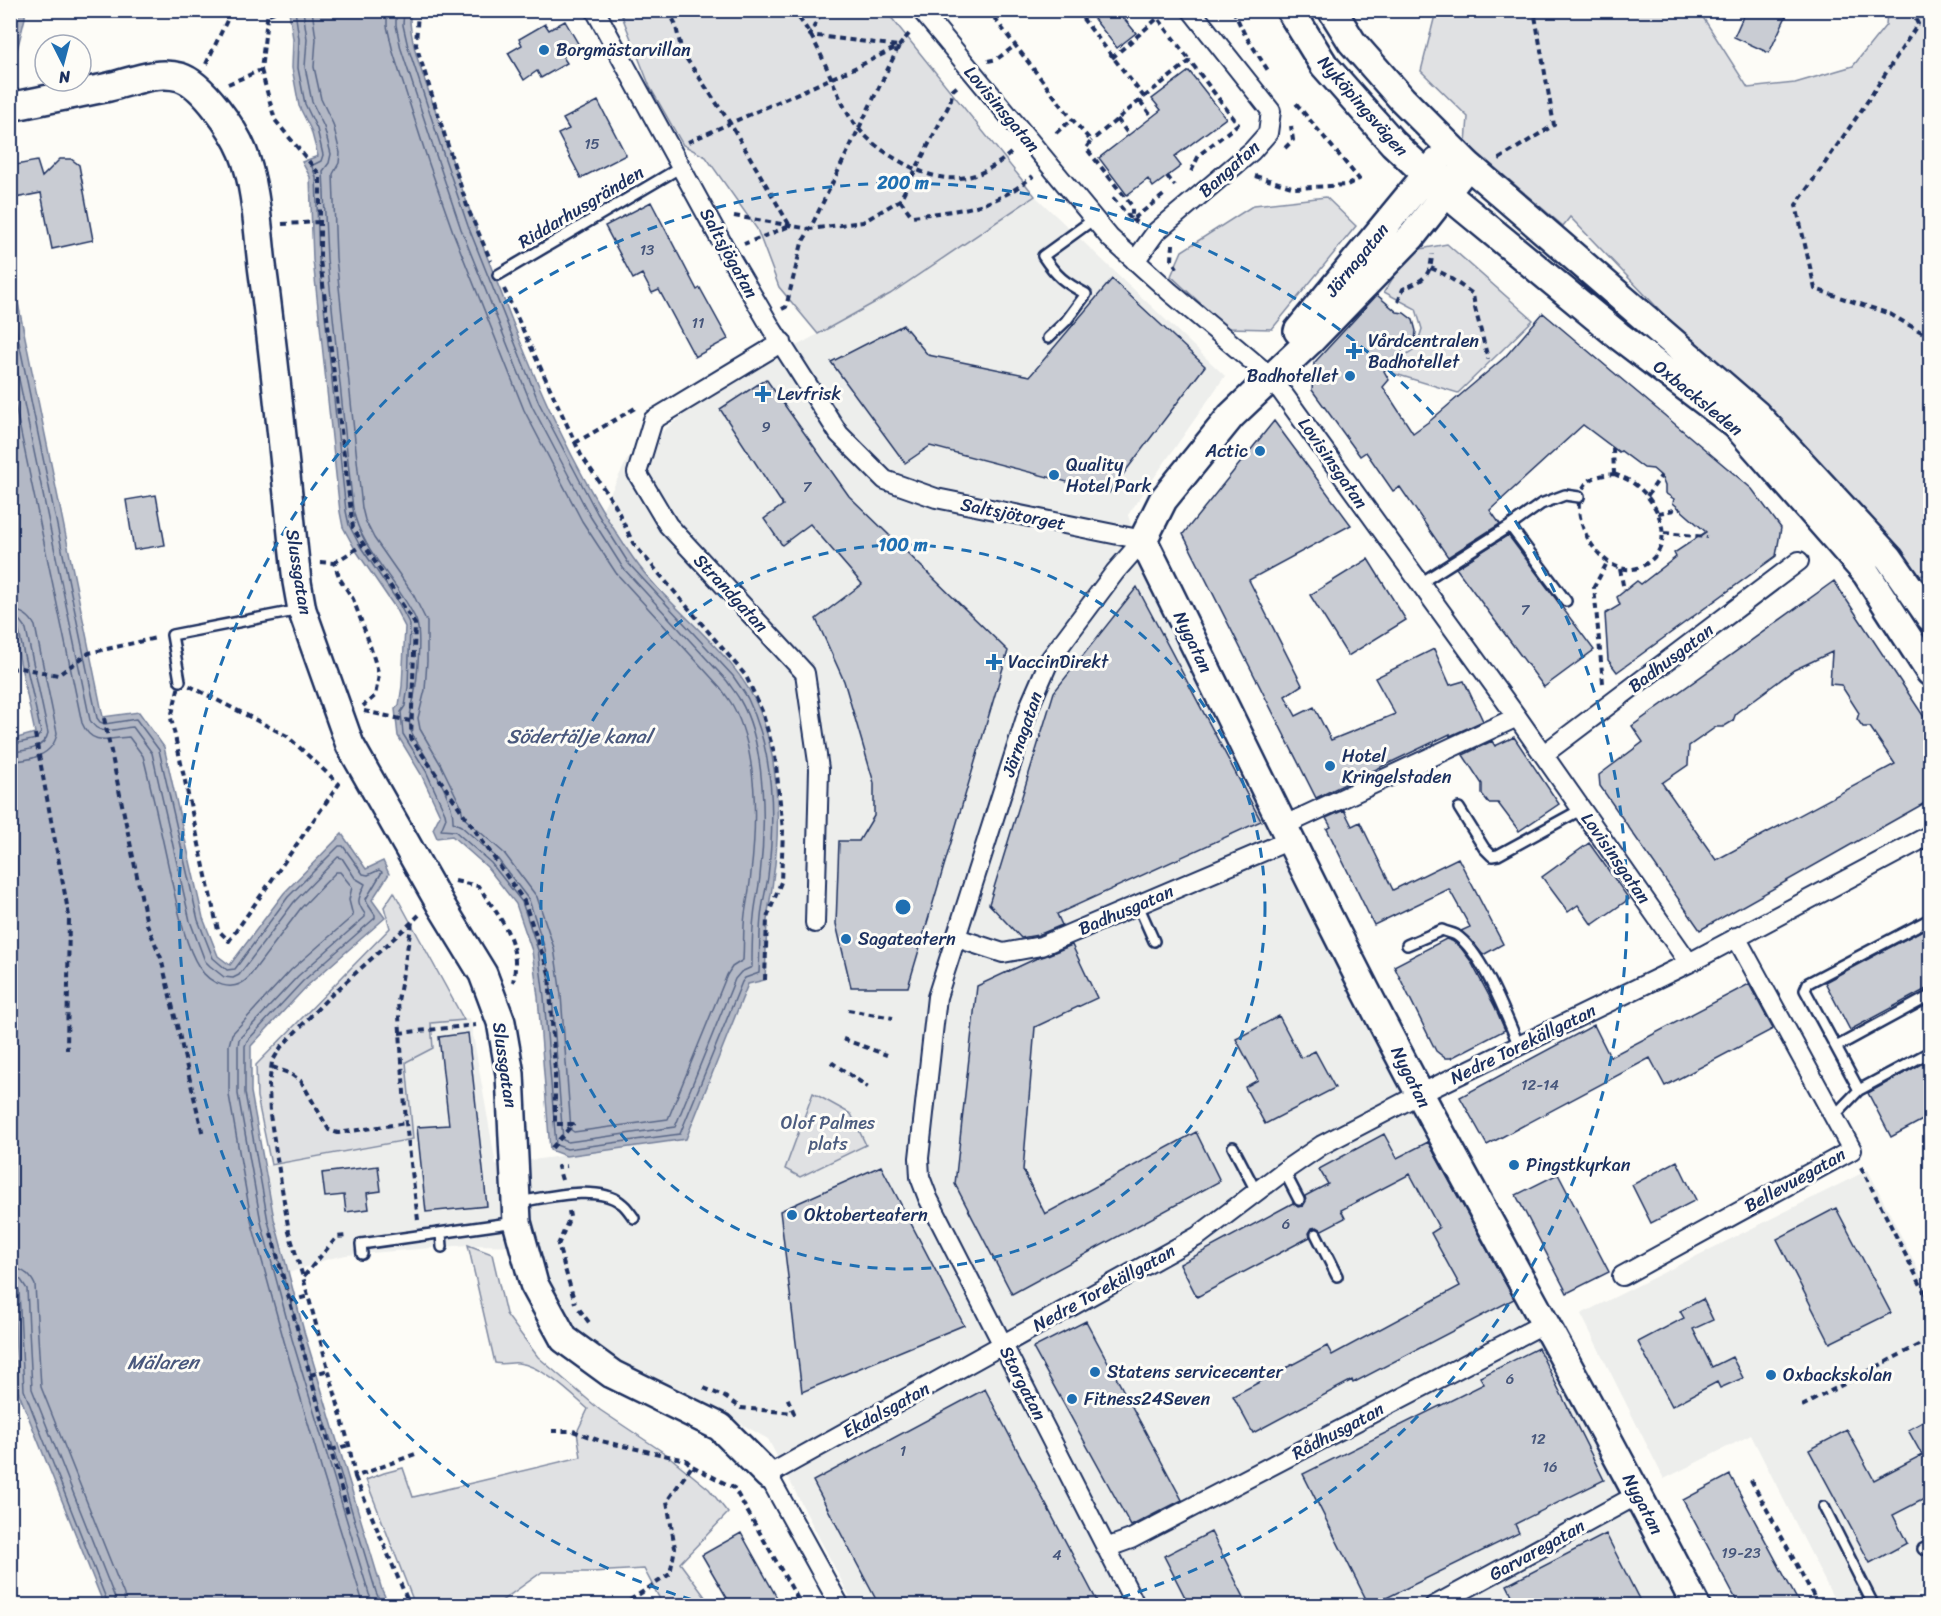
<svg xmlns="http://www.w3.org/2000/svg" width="1941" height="1616" font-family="Sriracha,sans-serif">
	<rect width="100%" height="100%" fill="#fdfcf7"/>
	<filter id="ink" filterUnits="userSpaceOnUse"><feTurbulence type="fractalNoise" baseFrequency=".0167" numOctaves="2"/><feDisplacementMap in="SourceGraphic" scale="12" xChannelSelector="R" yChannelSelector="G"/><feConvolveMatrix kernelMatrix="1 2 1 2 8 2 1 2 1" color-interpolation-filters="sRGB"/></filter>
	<g filter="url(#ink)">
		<!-- built -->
		<path fill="#edeeec" d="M1035,196L1225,376L1128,515L1146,573L1682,1605H854L768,1439L734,1420L629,1375L583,1339L557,1296L537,1246L468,1245L346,1255L328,1259L289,1273L274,1219L265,1166L412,1139L406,1062L431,1023L470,1018L496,1165L686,1139L748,984L767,918L774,877L776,841L771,752L762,716L752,694L737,673L634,560L602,510L627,460L705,397L818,334Z
			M1868,1170L1930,1294V1590L1893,1605H1837L1751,1435L1664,1479L1581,1314Z"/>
		<!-- green -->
		<path fill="#e0e1e3" stroke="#7e88a0" stroke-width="1.5" d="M620,11H886L1035,196L890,294L818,334L779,287L757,229L706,157L683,145L650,87Z
			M1436,11H1699L1748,88L1795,83L1853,66L1886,25L1887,11H1930V573L1917,577L1570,217L1563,226L1466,143L1468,117L1421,71Z
			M1326,197L1356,226L1272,329L1227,328L1171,276L1182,251L1254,205Z
			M1447,244L1533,320L1458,393L1392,373L1398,360L1416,348L1422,329L1416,309L1384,292L1410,251Z
			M394,892L464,1020L431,1023L433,1048L406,1062L413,1139L271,1165L257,1097L256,1065L390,928L384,907Z
			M813,1093L851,1114L866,1145L800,1177L785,1169Z
			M468,1245L492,1254L506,1314L538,1357L600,1410L666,1454L709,1489L728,1513L680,1563L711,1605H663L644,1569L592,1572H542L496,1605H415L366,1480L384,1473L403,1468L413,1497L581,1457L577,1432L588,1409C570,1393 543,1366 518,1363C511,1362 505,1365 495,1363Z"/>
		<!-- water -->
		<path fill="#b3b8c5" stroke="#76819c" stroke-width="1.5" d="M11,10L25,11V18L11,74Z
			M289,11H410C408,45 428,86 438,118C458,180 480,240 504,300C538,389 578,479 633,558C670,611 738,653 761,714C779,765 781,826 773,879C772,893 768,907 767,921C766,940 766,960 765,980L748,984L686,1139L566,1156L550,1150L538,997L532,951L516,904L487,867L452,836L437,838L433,829L440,815L421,774L398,736L395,709L399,705L402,686L405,627L394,606L355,549L343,527L340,512L313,260L310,177L302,162L318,156L311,130L299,106L292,68L293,39Z
			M11,269L103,717L139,712L164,747L203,918L218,956L230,965L284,893L342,834L366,869L383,861L389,874L372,900L385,918L307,986L251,1046V1092L274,1219L305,1335L382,1590L389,1605H104L18,1391L10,1231V740L35,733L11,619Z"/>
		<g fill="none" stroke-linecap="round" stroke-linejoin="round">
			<!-- shore -->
			<path stroke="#586687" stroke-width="1.5" d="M295,10L299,39L298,68L305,104L317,129L323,155L321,161L313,165L312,167L316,177L319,259L346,511L349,525L360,546L398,602L410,625L408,687L405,706L401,712L403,734L426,771L445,813L446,818L441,830L455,831L491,863L522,902L538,950L544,997L556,1145L567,1149L680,1134L742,982L745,978L759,973C760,955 759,936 761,918C762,904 766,890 768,877C775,819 774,752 748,699C744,691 738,684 733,676L629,564L597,513L539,403L468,226L444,156L408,47L403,25L404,10
				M303,10L307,39L305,67L312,102L324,127L331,154L329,163L323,171L327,259L353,509C361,551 399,582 416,620C422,633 417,681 414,697C412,708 408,716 410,728C412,736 419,744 423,752C434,770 454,801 453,822L461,826L497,858L529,900L545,949L552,996L563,1140L568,1142L675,1127L735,979L741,972L752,967C752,950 752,933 754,917C755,903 759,889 760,876C766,826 766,744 740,700C736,693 731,687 727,681L623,568L590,516L532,406L461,229L437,158L401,49L396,25V10
				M312,10L316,39L314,67L321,99L333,124L340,153L339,163L333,174L336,258L362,508L365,520L374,538L413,594L427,622V661L425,690L418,718L420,729L441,765L461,806L463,817L504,853L537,897L554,948L561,995L571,1130L574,1132L668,1119L727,975L732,967L743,960C744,945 743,929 745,914C747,900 750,887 751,873C757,822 758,752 733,706C729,699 724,693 720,687L616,573L582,521L524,410L453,232L428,161L393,52L387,26V10
				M10,299L97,718L100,722L105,724L136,719L159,750L198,920L213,958L227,970L235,969L288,897L339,846H343L363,874L368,875L379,870L382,872L366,899L367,903L375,915V918L303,981L247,1041L245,1046V1093L268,1221L300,1337L376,1592L382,1606
				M10,336L90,720C99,738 117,728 133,727L152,753L190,921L205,961L210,966L224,977L233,978L239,975L294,902L338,857L342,858L355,878L365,884C359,899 355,900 365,914V917L298,976L239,1039L238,1046V1094L261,1222L292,1339L369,1594L374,1606
				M10,381L82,723C92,747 109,738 129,737L143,756C154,799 163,841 172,883C178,909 185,945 199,967C210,985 234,994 249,977L301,908L336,872H340L352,887L349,900L353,916L291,970L232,1034L229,1045V1095L252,1224L284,1341L322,1471L364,1606
				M10,610C22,611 30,616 35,626L57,733C54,755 30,761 10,761
				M10,619L20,621L26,629L48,733C45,749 25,751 10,752
				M10,627L16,628L19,632L41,733L36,739L10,745
				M10,1268C22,1268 30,1274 35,1285L41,1387L124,1595L125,1606
				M10,1277L21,1280L27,1289L32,1389L115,1598L116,1606
				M10,1284L17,1286L19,1291L24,1390L109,1606"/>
		</g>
		<!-- building -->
		<path fill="#c9ccd3" stroke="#1b2f5e" stroke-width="1.5" fill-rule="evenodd" d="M1087,10H1117L1136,33L1117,48Z
			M1746,10H1789L1769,53L1734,37Z
			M565,21L580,47L563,57L567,63L541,78L537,71L524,80L508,53L522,45L519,39L545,24L549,30Z
			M1189,71L1226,118L1174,157L1181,166L1153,187L1148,179L1127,195L1099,158L1161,110L1152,99Z
			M598,101L626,155L581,178L558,134L569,129L563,119Z
			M60,159H71L79,165L93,240L52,249L41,193L10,199V166L37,161L42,177Z
			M651,202L697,290L700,288L728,339L695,357L659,290L652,293L642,274L633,279L605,226Z
			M1112,279L1205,366L1109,493L930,446L905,463L831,362L903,325L928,355L1030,376Z
			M1377,295L1397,312L1404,313L1413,320L1416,331L1415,341L1398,354L1384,371L1389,380L1383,387L1413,433L1431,420L1505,357L1543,313L1752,489L1781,528L1776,556L1617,672L1608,660L1605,614L1620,605L1617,597L1637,581L1641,584L1676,557L1674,553L1706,532L1673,503L1674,499L1665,493V486L1661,476L1653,469L1644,468L1621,451L1619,452L1583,425L1490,510L1500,524L1448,557L1400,487L1393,491L1366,452L1360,456L1312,390L1314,363Z
			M766,379L849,496L1008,651L908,987H851L836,924L839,841H859L874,816V783L844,681L816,619L862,584L810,524L782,545L764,519L783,505L720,409Z
			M1274,421L1351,525L1249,580L1302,685L1285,696L1296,716L1314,707L1331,740L1395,714L1375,678L1434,649L1450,685L1464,681L1483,721L1450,736V734L1316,798L1183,534Z
			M156,495L165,545L134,550L126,500Z
			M1508,535L1594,650L1544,687L1456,568Z
			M1368,559L1406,620L1348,656L1310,595Z
			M1834,581L1930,726V800L1700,930L1600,786L1599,775L1643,742L1632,726ZM1832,652L1830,684L1841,685L1859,713L1857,719L1863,727H1870L1895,764L1716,860L1662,783L1688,765L1689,746L1716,727H1723L1733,721L1736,713L1794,670Z
			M1137,587L1261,821L1057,914L1062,925L1038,935L1021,938L989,904L1054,692Z
			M1514,737L1559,804L1519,831L1498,803H1489L1482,794V784L1463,755L1492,741L1495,746Z
			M1344,810L1352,826L1360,822L1393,890L1458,858L1503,944L1483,955L1471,940L1461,931L1470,927L1449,889L1374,925L1327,829L1331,827L1326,818Z
			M1589,843L1629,899L1592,925L1578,905L1568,912L1542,877Z
			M1930,926V987L1850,1030L1825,982Z
			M1446,939L1452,941L1461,948L1470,960L1495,1007L1505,1030L1451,1058H1445L1436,1051L1394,966Z
			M1072,945L1097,998L1035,1027L1023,1170L1045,1214L1196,1132L1220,1181L1012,1294L955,1184L977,986L1035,959L1045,956Z
			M1749,984L1773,1029L1665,1086L1650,1058L1487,1145L1460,1097L1594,1025L1610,1057Z
			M1279,1016L1301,1058L1315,1051L1335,1088L1265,1124L1245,1087L1258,1080L1236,1039Z
			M468,1033L487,1206L426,1212L417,1127L449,1125L439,1037Z
			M1930,1059V1116L1891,1137L1868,1093Z
			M1384,1134L1397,1158L1428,1142L1514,1299L1353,1383L1352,1380L1253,1433L1233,1396L1327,1346L1332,1355L1460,1286L1431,1233L1439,1228L1410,1174L1341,1210L1345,1218L1322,1230L1317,1227L1312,1228L1309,1233L1310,1237L1197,1297L1180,1264L1293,1203L1298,1207L1303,1206L1306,1201L1305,1196L1328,1184L1319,1169Z
			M1677,1161L1696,1200L1651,1223L1632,1185Z
			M378,1166L381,1191L367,1193L369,1209L346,1212L344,1195L325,1197L322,1173Z
			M881,1166L964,1325L802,1392L780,1211Z
			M1558,1174L1609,1272L1567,1293L1516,1195Z
			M1836,1208L1891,1313L1830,1343L1777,1239Z
			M1703,1299L1713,1320L1693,1329L1712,1367L1732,1357L1743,1378L1720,1388L1717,1382L1672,1406L1638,1342L1684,1318L1680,1311Z
			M1086,1321L1182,1500L1131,1526L1033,1348Z
			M1538,1348L1604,1480L1515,1524L1519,1533L1372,1605H1369L1303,1474L1484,1384L1480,1377Z
			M985,1389L1099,1605H879L813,1481Z
			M1930,1418V1496L1893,1515L1907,1543L1870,1563L1809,1450L1847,1430L1874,1480L1922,1455L1908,1430Z
			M1730,1475L1800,1605H1739L1683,1500Z
			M1211,1532L1248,1605H1189L1164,1556Z
			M741,1533L781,1605H731L702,1555Z
			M1606,1534L1642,1605H1517L1507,1585Z"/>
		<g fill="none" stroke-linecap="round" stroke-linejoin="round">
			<defs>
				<path id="lane" d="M498,275L681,167
					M1048,338L1066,321L1086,294C1064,282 1057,277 1043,256L1094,219
					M1510,526L1566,601
					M1419,584L1510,526L1541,504L1565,495L1579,497
					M180,681L172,635L300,610
					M1459,808L1484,848L1492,856L1498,855L1582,809
					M1138,905L1154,941
					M1407,945L1442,930C1446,932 1452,933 1456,935C1483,953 1506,1016 1519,1046
					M1836,1047L1930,996
					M1859,1090L1805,990L1808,983L1930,919
					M1834,1116L1859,1090L1930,1052
					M1233,1147L1256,1191
					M1284,1171L1299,1200
					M518,1202C545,1198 598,1184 621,1203C626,1206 630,1213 634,1218
					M441,1233L442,1247
					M1316,1234L1337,1276
					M362,1254L361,1244L516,1222
					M1824,1507L1874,1606
					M1923,1549L1930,1546"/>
				<path id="street" d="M595,10L727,252L772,329L839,434L885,480L936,498L1143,540L1115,572L1050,659L1030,705L937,997L919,1158L920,1177L928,1198L1136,1606
					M921,10L1110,238L1170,292L1271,377L1517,717L1689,963
					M1135,261L1156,232L1252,151L1268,133L1271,111L1191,10
					M782,342L653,420L637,473L668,525L805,673L819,769L815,923
					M1544,754L1799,561
					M1283,826L1517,717
					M957,938L1003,953L1041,946L1290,840
					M1622,1276L1852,1150L1736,937
					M1106,1548L1131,1539L1545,1323
					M840,1606L768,1475L1198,1236L1284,1171L1322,1145L1420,1094L1689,963L1930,835
					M1434,1606L1639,1494"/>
				<path id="secondary" d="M1290,10L1324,65L1393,143L1426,174L1459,204L1619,336L1736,425L1866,573L1930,672
					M1332,10L1352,42L1402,99L1468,165L1756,414L1889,558L1930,617
					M10,107C43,100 76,94 109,87C131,82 157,70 180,77C203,84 234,130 243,152C257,187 258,236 263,273C277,376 286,479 297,582L302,610L350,745L442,907L483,974L501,1022L510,1074L517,1222L534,1284L564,1339L612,1374L720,1427L768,1475
					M1468,165L1412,236L1309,342L1231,416L1163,500L1143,540C1235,725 1323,913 1421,1096C1512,1266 1608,1434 1696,1606
					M1298,331L1437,162"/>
			</defs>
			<!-- lane casing -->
			<use href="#lane" stroke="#1b2f5e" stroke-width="14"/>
			<!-- street casing -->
			<use href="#street" stroke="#1b2f5e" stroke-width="22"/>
			<!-- secondary casing -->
			<use href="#secondary" stroke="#1b2f5e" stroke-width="32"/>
			<!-- path -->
			<path stroke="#1b2f5e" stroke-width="4" stroke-dasharray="6 4.5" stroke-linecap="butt" d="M418,10L416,45L468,209L491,261
				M668,10L675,23L682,52L730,123L790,226L744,244
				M792,10C819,39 829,78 847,112C857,131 877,148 896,159C940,185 974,187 1013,151
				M988,10L1072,119L1091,141L1086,148L1132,206V220L1138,223
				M1076,10L1144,97L1091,141
				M1233,10L1244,33L1269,72
				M1911,10L1918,24L1863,108L1796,205L1815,289L1890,314L1930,337
				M269,14L279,10
				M1112,58L1158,18L1190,61
				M988,61L997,59L1016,45
				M206,64L232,10
				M261,70L275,120L320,175V260L353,528L415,624L411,738L524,901L549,973L555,1072V1124H573L550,1150
				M228,84L261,70L268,10
				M1144,97L1190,61L1238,124L1199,155L1190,174
				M1140,101L1152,117
				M1117,119L1129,135
				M1056,133L1072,119
				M688,142L859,66L899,46L909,34
				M1285,148L1293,140L1291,126
				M1499,159L1554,125L1534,10
				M1167,176L1175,186
				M1255,176L1295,188L1347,185L1359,179L1294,101
				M1113,198L1132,220L1165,194
				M900,200L912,216C961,210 993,209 1033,176
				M734,216L810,229L899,46L810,35L822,10
				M282,224L320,222
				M1173,244L1172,260L1177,268
				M1431,268L1444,274L1473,294L1475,308L1488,359
				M504,289L581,455L615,505L633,543L746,676L762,711L775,756L783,830L781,882L767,918L765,980
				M1398,302L1403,289C1423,280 1431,277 1432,254
				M782,309L786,307L802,243L810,229L863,222L900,200L950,103L953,90L959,85
				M575,443L637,407
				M1613,448L1614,474
				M1614,474C1619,476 1625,478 1630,481C1659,499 1680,547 1642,566C1604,585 1563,514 1585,485C1591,476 1604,475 1614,474Z
				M1647,496L1661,476
				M1658,513L1680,509
				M1664,533L1707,537
				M320,562L334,563L340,579L353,599L368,639L379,675L375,696L363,706
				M334,563L364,544
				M1620,569L1624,590
				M10,669L20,668L58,675L89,653L156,638
				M180,681L287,736L339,784L229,941L218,930L171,718Z
				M1603,683L1594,587L1608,561
				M364,711L410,721
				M104,718L147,924L161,958L203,1135
				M35,734L69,916L67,1050
				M455,881L478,886C500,917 522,943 513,982
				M412,922L327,999L281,1047L272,1062L269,1085L270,1115L289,1232L303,1277L349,1445L355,1477L415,1454
				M848,1010L893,1018
				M399,1033L476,1025
				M843,1039L887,1055
				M831,1062L868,1087
				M272,1067L289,1073L301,1081L329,1130L338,1133L406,1123
				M1861,1167L1930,1303
				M562,1180L558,1167L567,1166
				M569,1211L570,1217L558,1245L575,1303
				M418,1220L406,1123L398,1001L412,922L419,915
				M271,1233L348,1513
				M304,1276L337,1237L347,1236
				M290,1301L309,1296
				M579,1309L591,1325
				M310,1375L329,1370
				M704,1388L725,1397L741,1408L794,1413L787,1397
				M1802,1406L1930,1339
				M552,1431H573L601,1441L686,1460L692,1466L734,1488L802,1606
				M331,1450L349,1445
				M355,1477L410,1606
				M1751,1480L1819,1606
				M621,1606L670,1574L675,1548L667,1501L692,1466"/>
			<!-- lane -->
			<use href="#lane" stroke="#fdfcf7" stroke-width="9"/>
			<!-- street -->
			<use href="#street" stroke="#fdfcf7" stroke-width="18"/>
			<!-- secondary -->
			<use href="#secondary" stroke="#fdfcf7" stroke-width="27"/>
		</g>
	</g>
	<!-- distance rings -->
	<g fill="none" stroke="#1f6fb2" stroke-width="3" stroke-dasharray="10 8">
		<circle cx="903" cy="907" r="362"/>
		<path d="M710 1605A724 724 0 1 1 1096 1605"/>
	</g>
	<!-- markers -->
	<g fill="#1f6fb2" stroke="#fdfcf7" stroke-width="2">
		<circle cx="544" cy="50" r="6"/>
		<path d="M1351 342h6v6h6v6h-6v6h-6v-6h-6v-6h6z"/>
		<circle cx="1350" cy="376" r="6"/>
		<path d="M760 385h6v6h6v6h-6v6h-6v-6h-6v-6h6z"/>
		<circle cx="1260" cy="451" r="6"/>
		<circle cx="1054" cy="475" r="6"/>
		<path d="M991 653h6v6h6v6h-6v6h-6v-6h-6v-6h6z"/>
		<circle cx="1330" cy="766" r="6"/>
		<circle cx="846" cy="939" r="6"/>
		<circle cx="1514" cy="1165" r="6"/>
		<circle cx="792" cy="1215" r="6"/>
		<circle cx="1095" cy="1372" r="6"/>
		<circle cx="1771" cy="1375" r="6"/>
		<circle cx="1072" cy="1399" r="6"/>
	</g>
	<g text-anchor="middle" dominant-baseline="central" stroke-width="6" stroke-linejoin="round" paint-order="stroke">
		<!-- number labels -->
		<g font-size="15" fill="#46567b">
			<text x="592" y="144">15</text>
			<text x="647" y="250">13</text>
			<text x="698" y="323">11</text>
			<text x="766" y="427">9</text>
			<text x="807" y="487">7</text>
			<text x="1525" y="610">7</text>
			<text x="1540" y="1085">12-14</text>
			<text x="1286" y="1224">6</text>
			<text x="1510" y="1379">6</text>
			<text x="1538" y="1439">12</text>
			<text x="903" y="1451">1</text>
			<text x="1550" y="1467">16</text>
			<text x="1741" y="1553">19-23</text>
			<text x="1057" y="1555">4</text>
		</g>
		<!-- poi labels -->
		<g font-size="18" fill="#1b2f5e" stroke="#fdfcf7" text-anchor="start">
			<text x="556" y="50">Borgmästarvillan</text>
			<text x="1368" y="341">Vårdcentralen<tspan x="1368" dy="21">Badhotellet</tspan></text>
			<text x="1338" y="376" text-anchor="end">Badhotellet</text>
			<text x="777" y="394">Levfrisk</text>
			<text x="1248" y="451" text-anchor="end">Actic</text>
			<text x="1066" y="465">Quality<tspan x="1066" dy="21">Hotel Park</tspan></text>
			<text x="1008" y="662">VaccinDirekt</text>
			<text x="1342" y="756">Hotel<tspan x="1342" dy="21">Kringelstaden</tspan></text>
			<text x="858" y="939">Sagateatern</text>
			<text x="1526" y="1165">Pingstkyrkan</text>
			<text x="804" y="1215">Oktoberteatern</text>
			<text x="1107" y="1372">Statens servicecenter</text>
			<text x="1783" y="1375">Oxbackskolan</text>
			<text x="1084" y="1399">Fitness24Seven</text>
		</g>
		<!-- street labels -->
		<g font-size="18" fill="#1b2f5e" stroke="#fdfcf7">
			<text transform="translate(1363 106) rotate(49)">Nyköpingsvägen</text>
			<text transform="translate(1002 109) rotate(50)">Lovisinsgatan</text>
			<text transform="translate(1229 169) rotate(-42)">Bangatan</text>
			<text transform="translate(581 207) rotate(-31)">Riddarhusgränden</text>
			<text transform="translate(729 253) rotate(61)">Saltsjögatan</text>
			<text transform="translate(1357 260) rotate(-51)">Järnagatan</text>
			<text transform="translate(1698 398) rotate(39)">Oxbacksleden</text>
			<text transform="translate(1333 463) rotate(55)">Lovisinsgatan</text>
			<text transform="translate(1013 514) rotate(11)">Saltsjötorget</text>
			<text transform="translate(299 572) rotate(81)">Slussgatan</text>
			<text transform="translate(731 593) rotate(47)">Strandgatan</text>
			<text transform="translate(1193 642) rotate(64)">Nygatan</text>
			<text transform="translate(1671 658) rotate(-37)">Badhusgatan</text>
			<text transform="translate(1022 734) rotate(-71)">Järnagatan</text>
			<text transform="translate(1616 858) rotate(55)">Lovisinsgatan</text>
			<text transform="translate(1126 910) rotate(-23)">Badhusgatan</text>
			<text transform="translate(1523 1044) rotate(-26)">Nedre Torekällgatan</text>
			<text transform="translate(505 1065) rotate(82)">Slussgatan</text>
			<text transform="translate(1411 1077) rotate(63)">Nygatan</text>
			<text transform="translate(1795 1180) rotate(-29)">Bellevuegatan</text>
			<text transform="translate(1104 1288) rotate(-29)">Nedre Torekällgatan</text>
			<text transform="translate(1023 1383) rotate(63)">Storgatan</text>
			<text transform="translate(886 1410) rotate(-29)">Ekdalsgatan</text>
			<text transform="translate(1338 1431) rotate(-28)">Rådhusgatan</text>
			<text transform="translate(1643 1504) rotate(62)">Nygatan</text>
			<text transform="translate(1537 1550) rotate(-29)">Garvaregatan</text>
		</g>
		<!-- park labels -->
		<g font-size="18" fill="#4c5c7f" stroke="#fdfcf7">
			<text x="828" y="1123">Olof Palmes<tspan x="828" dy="21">plats</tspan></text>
		</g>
		<!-- water labels -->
		<g font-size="20" font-style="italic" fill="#49587d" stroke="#fdfcf7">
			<text x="579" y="736">Södertälje kanal</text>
			<text x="163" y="1362">Mälaren</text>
		</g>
	</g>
	<circle cx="903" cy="907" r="9" fill="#1f6fb2" stroke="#fdfcf7" stroke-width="3"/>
	<g font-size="18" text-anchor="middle" font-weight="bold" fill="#1f6fb2" stroke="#fdfcf7" stroke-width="6" stroke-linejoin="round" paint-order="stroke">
		<text x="903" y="189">200 m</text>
		<text x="903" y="551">100 m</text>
	</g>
	<!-- margin -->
	<rect width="1941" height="1616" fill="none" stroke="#fdfcf7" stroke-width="36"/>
	<rect x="18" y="18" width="1905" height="1580" fill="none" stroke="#1b2f5e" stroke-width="2" filter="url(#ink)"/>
	<!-- north arrow -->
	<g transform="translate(63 63) rotate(174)"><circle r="28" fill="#fdfcf7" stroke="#a3aaba" stroke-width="1.5"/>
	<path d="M0-4.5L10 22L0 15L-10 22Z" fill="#1f6fb2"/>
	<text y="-9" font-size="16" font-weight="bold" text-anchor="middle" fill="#1b2f5e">N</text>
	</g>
</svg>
